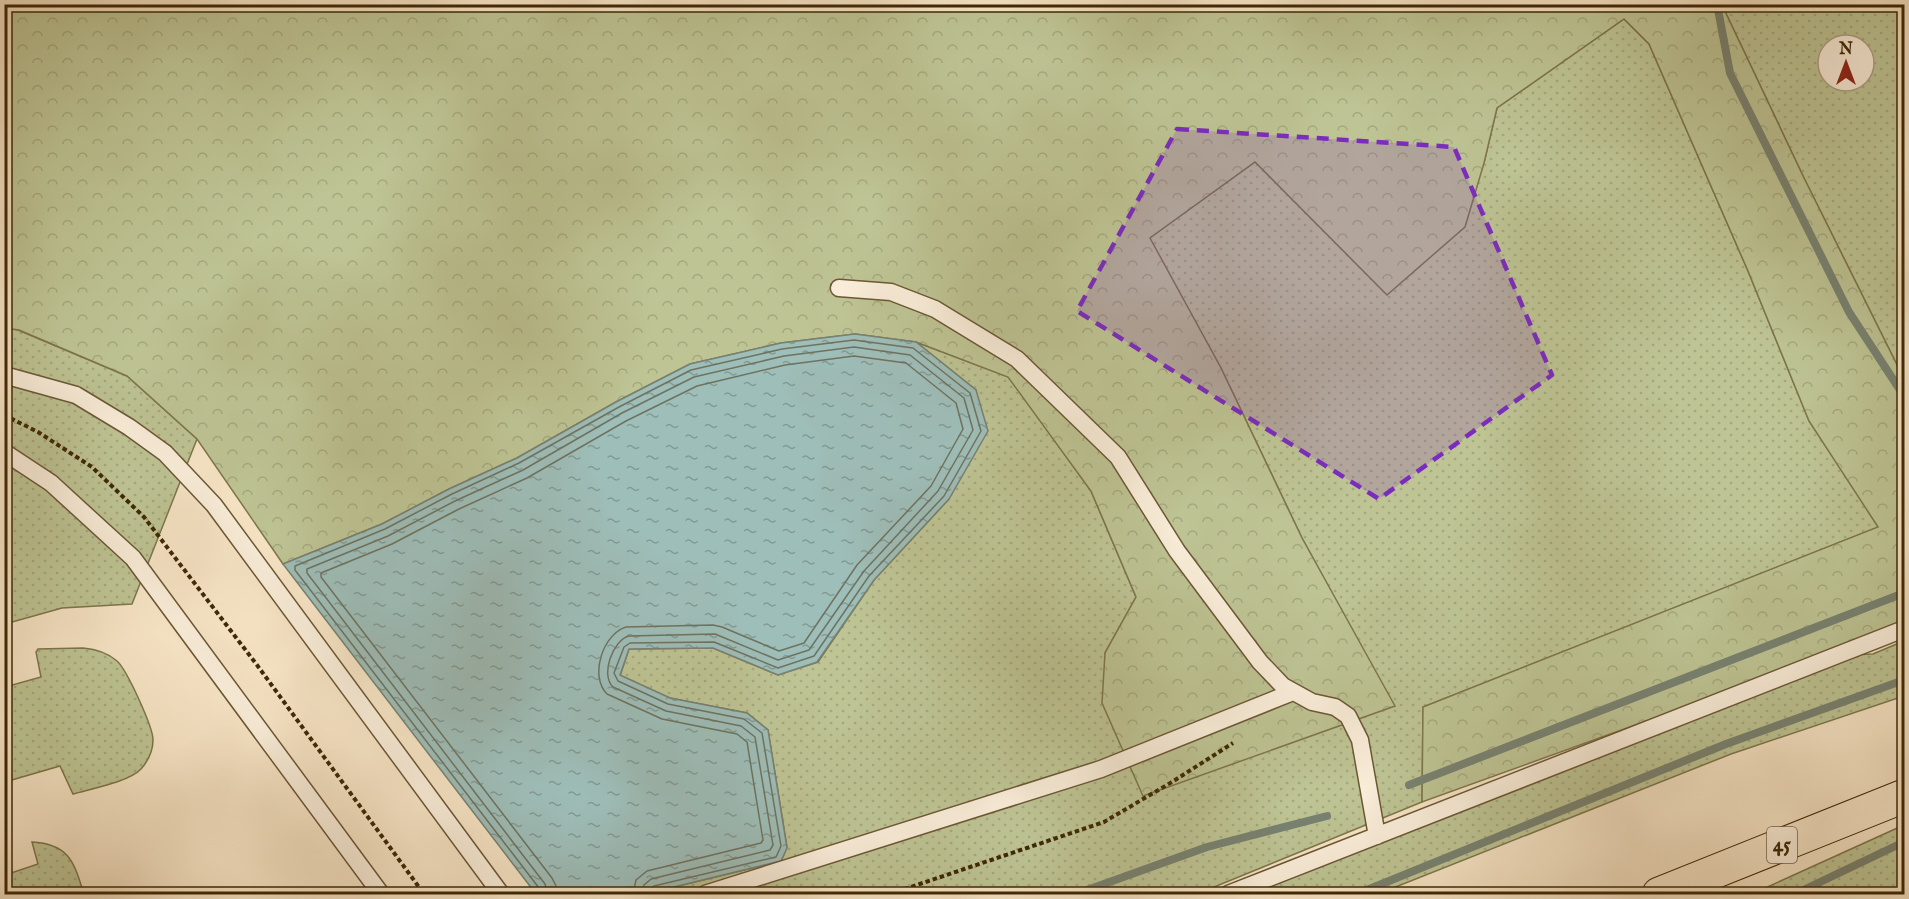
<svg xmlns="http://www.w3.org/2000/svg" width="1909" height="899" font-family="'IM FELL English',serif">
	<defs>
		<pattern id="grass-dots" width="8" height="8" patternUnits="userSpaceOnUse" patternTransform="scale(1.5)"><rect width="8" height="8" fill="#bec494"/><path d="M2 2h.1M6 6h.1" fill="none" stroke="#a4a87e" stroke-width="1.8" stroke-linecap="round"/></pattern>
		<pattern id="forest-crowns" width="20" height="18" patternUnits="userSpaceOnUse" patternTransform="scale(1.5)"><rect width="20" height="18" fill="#bec494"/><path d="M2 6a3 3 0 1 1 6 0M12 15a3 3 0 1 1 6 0" fill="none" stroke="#a4a87e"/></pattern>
		<pattern id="water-ripples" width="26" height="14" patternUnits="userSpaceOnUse" patternTransform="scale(1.5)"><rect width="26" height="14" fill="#9ebeb9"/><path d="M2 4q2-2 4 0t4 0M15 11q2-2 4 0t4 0" fill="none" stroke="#829a94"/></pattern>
	</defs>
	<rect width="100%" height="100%" fill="#f7e5c6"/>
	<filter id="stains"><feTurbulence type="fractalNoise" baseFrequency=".00333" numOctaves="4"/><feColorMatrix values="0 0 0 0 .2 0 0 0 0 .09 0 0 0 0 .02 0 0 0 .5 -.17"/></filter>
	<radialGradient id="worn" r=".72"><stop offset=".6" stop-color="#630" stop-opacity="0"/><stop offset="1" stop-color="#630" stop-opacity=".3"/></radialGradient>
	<!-- grass -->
	<path fill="url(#grass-dots)" stroke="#7e764c" stroke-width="1.5" fill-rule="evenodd" d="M1722,5H1904V379L1804,178ZM1828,45H1864V81H1828Z
		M1624,19L1649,44L1748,271L1809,421L1879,527L1423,707L1422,802L1197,894H645L781,861L787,847L768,730L747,713L670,698L620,676L629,649L713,648L778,675L818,662L874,580L949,499L976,390L916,342L1009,377L1091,491L1136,597L1105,653L1394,706L1302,538L1221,368L1149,238L1255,162L1484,163L1497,108Z
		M5,328L18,330L127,376L197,439L132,604L62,608L5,624Z
		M1904,641V696L1731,754L1378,894H1249L1849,655L1873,654Z
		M83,648C95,649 108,653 117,661C127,670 153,727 153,740C153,750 148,761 141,769C129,782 90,789 73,794L60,766L5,782V687L41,677L36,652L38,649Z
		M1904,825V894H1752Z
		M32,842C70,844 74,863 84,894H5V875L38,864Z"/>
	<!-- forest -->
	<path fill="url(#forest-crowns)" stroke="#7e764c" stroke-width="1.5" d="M5,5H1722L1804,178L1904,379V628L1422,802L1423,707L1878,527L1809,421L1748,271L1649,44L1624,19L1497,108L1484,163L1465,227L1387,295L1255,162L1150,238L1221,368L1302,538L1395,706L1143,796L1102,703L1105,653L1136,597L1091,491L1008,377L916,342L855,334L781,343L690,364L616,402L517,458L449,489L382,524L283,564L197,439L127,376L19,330L5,328Z"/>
	<!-- water -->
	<path fill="url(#water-ripples)" stroke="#788271" stroke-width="1.5" d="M855,334L916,342L976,390L988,431L949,499L874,580L817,662L778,675L713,648L629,649L620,675L670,698L747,713L768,730L787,848L781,861L645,894H536L283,564L382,524L449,489L517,458L616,402L690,364L781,343Z"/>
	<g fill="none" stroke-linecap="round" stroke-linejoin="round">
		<!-- shore -->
		<path stroke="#6e735f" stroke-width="1.5" d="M541,894L539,888L295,570V566L385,529L452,494L519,463L619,407L691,370L782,349L854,340L913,348L970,393L981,431L944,496L869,576L814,656L778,668L714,642L630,643L624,647L614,673L618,681L668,704L744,719L762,733L781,846L776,857L654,886L650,889L649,894
			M548,894L545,884L307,573V569L388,536L455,501L523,470L622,413L694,377L784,356L854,347L910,355L964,398L973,430L938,491L864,571L809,650L778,660L715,634L629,636C613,640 600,675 613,687L666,711L741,726L755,737L773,845L770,850L651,879L644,885L642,894
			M557,894L556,886L552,878L321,577V573L392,544L459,509L527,478L626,421L697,386L785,365L854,356L906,363L956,403L963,429L931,486L857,565L804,643L779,651L722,627L713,625L626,627C603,634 589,676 607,694L662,719L737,734L747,742L763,840L761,843L647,871L636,880L633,894"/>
		<!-- stream -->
		<path stroke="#788271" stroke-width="8" d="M1717,4L1730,73L1849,312L1904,396
			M1409,785L1904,593
			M1076,894L1207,847L1327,816
			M1357,894L1726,744L1904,680
			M1795,894L1904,842"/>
		<defs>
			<path id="lane" d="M839,288L891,292L935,309L1017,359L1118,457L1177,551L1260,662L1283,686L1312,702L1335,707L1348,716L1360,740L1377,836
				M4,375L76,395L129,427L165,453L214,505L501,894
				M4,452L51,483L133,558L381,894
				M705,894L1101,769L1293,692
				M1228,894L1904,629"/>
			<path id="primary" d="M1659,894L1904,796"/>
		</defs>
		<!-- lane casing -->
		<use href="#lane" stroke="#6c5735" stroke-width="19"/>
		<!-- primary casing -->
		<use href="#primary" stroke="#3e2805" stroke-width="35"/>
		<!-- path -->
		<path stroke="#3e2805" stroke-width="4" stroke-dasharray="4.5 3" stroke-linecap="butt" d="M4,415L38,432L92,467L144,517L257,665L424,894
			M890,894L1104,822L1172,782L1233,743"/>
		<!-- lane -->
		<use href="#lane" stroke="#faeeda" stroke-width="16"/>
		<!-- primary -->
		<use href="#primary" stroke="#f7e5c6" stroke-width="33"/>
	</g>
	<!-- marked area -->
	<path fill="#7b2cbf" fill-opacity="0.2" stroke="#7b2cbf" stroke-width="4.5" stroke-dasharray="12 8" stroke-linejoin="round" d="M1177,129L1454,147L1552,375L1379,499L1077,311Z"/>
	<g text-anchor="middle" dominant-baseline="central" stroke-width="6" stroke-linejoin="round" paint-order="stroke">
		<!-- shield labels -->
		<rect fill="#faeeda" stroke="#766345" stroke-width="1.5" x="1767" y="827" width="30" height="36" rx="4.5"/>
		<g font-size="21" font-weight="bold" fill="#3e2805">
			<text x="1782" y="845">45</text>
		</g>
	</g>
	<!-- margin -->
	<rect width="1909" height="899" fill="none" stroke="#f7e5c6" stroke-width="24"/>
	<rect x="6" y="6" width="1897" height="887" fill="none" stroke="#3e2805" stroke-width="3"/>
	<rect x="12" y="12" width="1885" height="875" fill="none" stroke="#3e2805" stroke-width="1.5"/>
	<!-- north arrow -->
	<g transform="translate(1846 63)"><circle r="28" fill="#faeeda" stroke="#af9f85" stroke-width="1.5"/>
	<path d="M0-4.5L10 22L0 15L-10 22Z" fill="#8f2418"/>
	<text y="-9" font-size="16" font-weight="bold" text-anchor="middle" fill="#3e2805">N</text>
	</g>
	<rect width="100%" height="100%" filter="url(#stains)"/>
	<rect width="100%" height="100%" fill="url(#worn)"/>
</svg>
